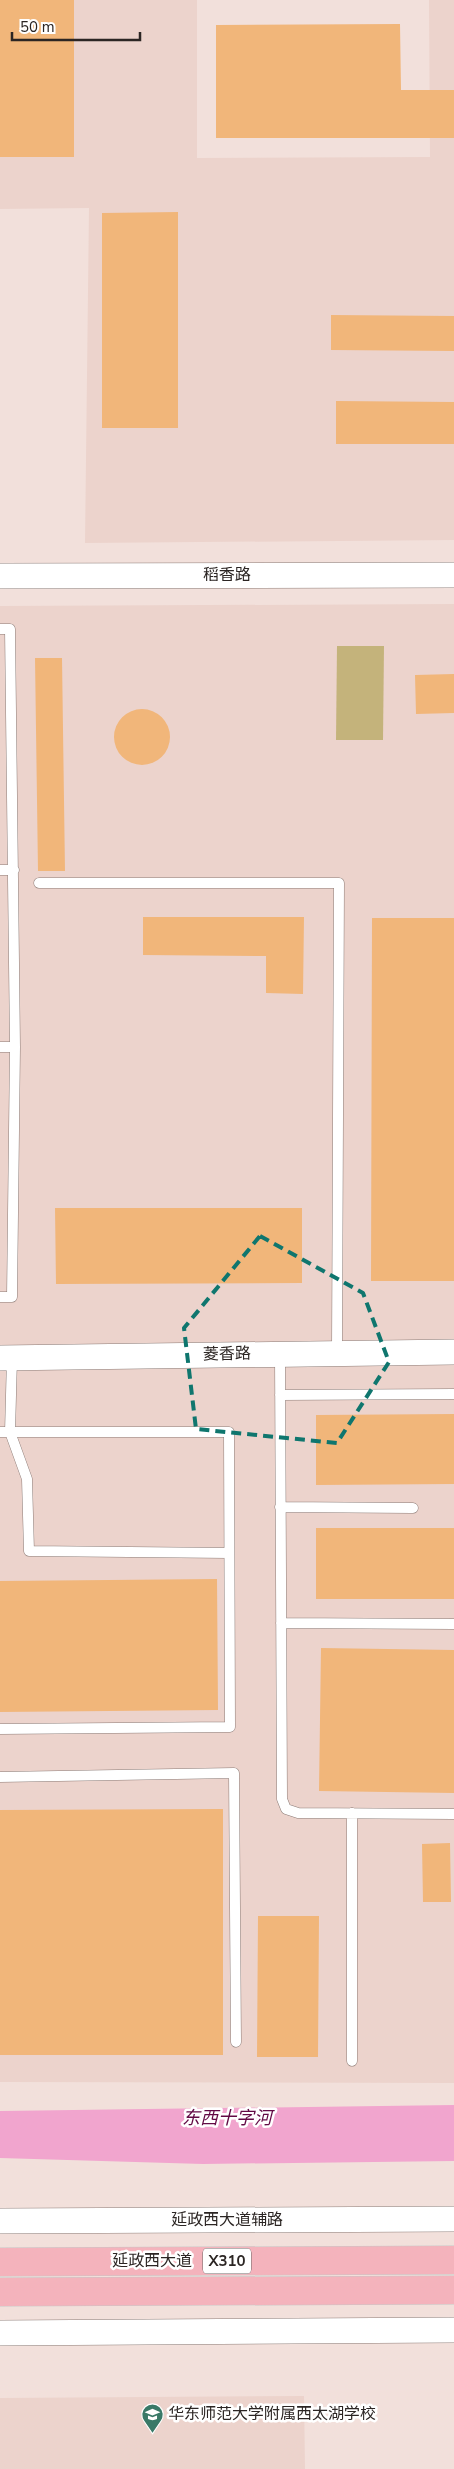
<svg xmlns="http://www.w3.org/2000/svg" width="454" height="2469" font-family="'Nunito Sans','Noto Sans SC',sans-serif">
	<rect width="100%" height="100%" fill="#f2e0db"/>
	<!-- built -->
	<path fill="#ecd3cc" d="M0,0H197V158L430,157L429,0H454V540L85,543L89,208L0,209Z
		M454,604V2083L0,2082V606Z
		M304,2396L305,2469H0V2398Z"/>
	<!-- green -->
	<path fill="#c4b37b" d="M337,646H384L383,740H336Z"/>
	<!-- water -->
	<path fill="#f1a5ce" d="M454,2105V2161L203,2164L0,2158V2111Z"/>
	<!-- building -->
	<path fill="#f1b67a" d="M0,0H74V157H0Z
		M400,24L401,90H454V138H216V25Z
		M178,212V428H102V213Z
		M331,315L454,316V351L331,350Z
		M336,401L454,402V444H336Z
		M35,658H62L65,871H38Z
		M454,674V713L416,714L415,675Z
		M114 737a28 28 0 1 1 56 0a28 28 0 1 1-56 0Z
		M143,917H304L303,994L266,993V956L143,955Z
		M372,918H454V1281H371Z
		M55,1208H302V1283L56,1284Z
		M454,1414V1484L316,1485V1415Z
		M316,1528H454V1599H316Z
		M217,1579L218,1710L0,1712V1581Z
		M321,1648L454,1650V1793L319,1791Z
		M223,1809V2055H0V1810Z
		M450,1843L451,1902H423L422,1844Z
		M258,1916H319L318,2057H257Z"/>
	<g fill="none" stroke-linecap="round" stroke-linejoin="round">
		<defs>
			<path id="service" d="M0,629H10L15,1047L12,1297H0
				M0,870H14
				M39,883H339L337,1352
				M0,1047H15
				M280,1354L282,1799L286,1809L298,1813L454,1814
				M12,1358L10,1432L27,1479L29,1551L229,1553
				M280,1395L454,1394
				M0,1432H229L230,1727L0,1729
				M280,1507L413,1508
				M281,1623L454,1624
				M0,1777L234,1773L236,2042
				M352,1813V2061"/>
			<path id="tertiary" d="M0,576L454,575
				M0,1358L454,1352
				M0,2221L454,2219
				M0,2333L454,2330"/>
			<path id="primary" d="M0,2262L454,2260
				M0,2292L454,2290"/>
		</defs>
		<!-- service casing -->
		<use href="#service" stroke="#8c7c77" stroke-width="11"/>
		<!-- tertiary casing -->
		<use href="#tertiary" stroke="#8c7c77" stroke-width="26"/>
		<!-- primary casing -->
		<use href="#primary" stroke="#c8c6c6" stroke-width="29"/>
		<!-- service -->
		<use href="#service" stroke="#fff" stroke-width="10"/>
		<!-- tertiary -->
		<use href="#tertiary" stroke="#fff" stroke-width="25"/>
		<!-- primary -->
		<use href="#primary" stroke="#f4b3bc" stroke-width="28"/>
	</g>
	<!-- marked area -->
	<path fill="none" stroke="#0f766e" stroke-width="4" stroke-dasharray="10 6" stroke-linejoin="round" d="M260,1236L363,1293L389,1362L337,1443L196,1429L184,1328Z"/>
	<!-- icons -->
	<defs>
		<symbol id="school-pin" viewBox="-11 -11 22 30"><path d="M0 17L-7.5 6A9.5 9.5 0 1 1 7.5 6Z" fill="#397967" stroke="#fff"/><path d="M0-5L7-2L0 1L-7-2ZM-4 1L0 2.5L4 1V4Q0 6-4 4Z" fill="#fff"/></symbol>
	</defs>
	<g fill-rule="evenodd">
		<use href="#school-pin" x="140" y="2402" width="25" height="34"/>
	</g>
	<g text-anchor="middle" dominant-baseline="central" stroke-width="5" stroke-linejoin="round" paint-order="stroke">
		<!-- shield labels -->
		<rect fill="#fff" stroke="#6b6665" stroke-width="1" x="203" y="2248.5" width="48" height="25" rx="4"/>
		<g font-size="15" font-weight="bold" fill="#2b2523">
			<text x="227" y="2261">X310</text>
		</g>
		<!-- street labels -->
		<g font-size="16" fill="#2b2523" stroke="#fff">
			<text x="227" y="575">稻香路</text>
			<text transform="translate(227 1354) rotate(-1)">菱香路</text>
			<text x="227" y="2220">延政西大道辅路</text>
			<text x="152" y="2261">延政西大道</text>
		</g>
		<!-- poi labels -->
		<g font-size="16" fill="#2b2523" stroke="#fff" text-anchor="start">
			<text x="168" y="2414">华东师范大学附属西太湖学校</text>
		</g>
		<!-- water labels -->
		<g font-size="18" font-style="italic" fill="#620a45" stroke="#fff">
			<text x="227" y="2118">东西十字河</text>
		</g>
	</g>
	<!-- scale -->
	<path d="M12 32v8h128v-8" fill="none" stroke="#2b2523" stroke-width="2.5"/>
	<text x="20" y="32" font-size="15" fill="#2b2523" stroke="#ffffff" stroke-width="4" paint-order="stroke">50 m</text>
</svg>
